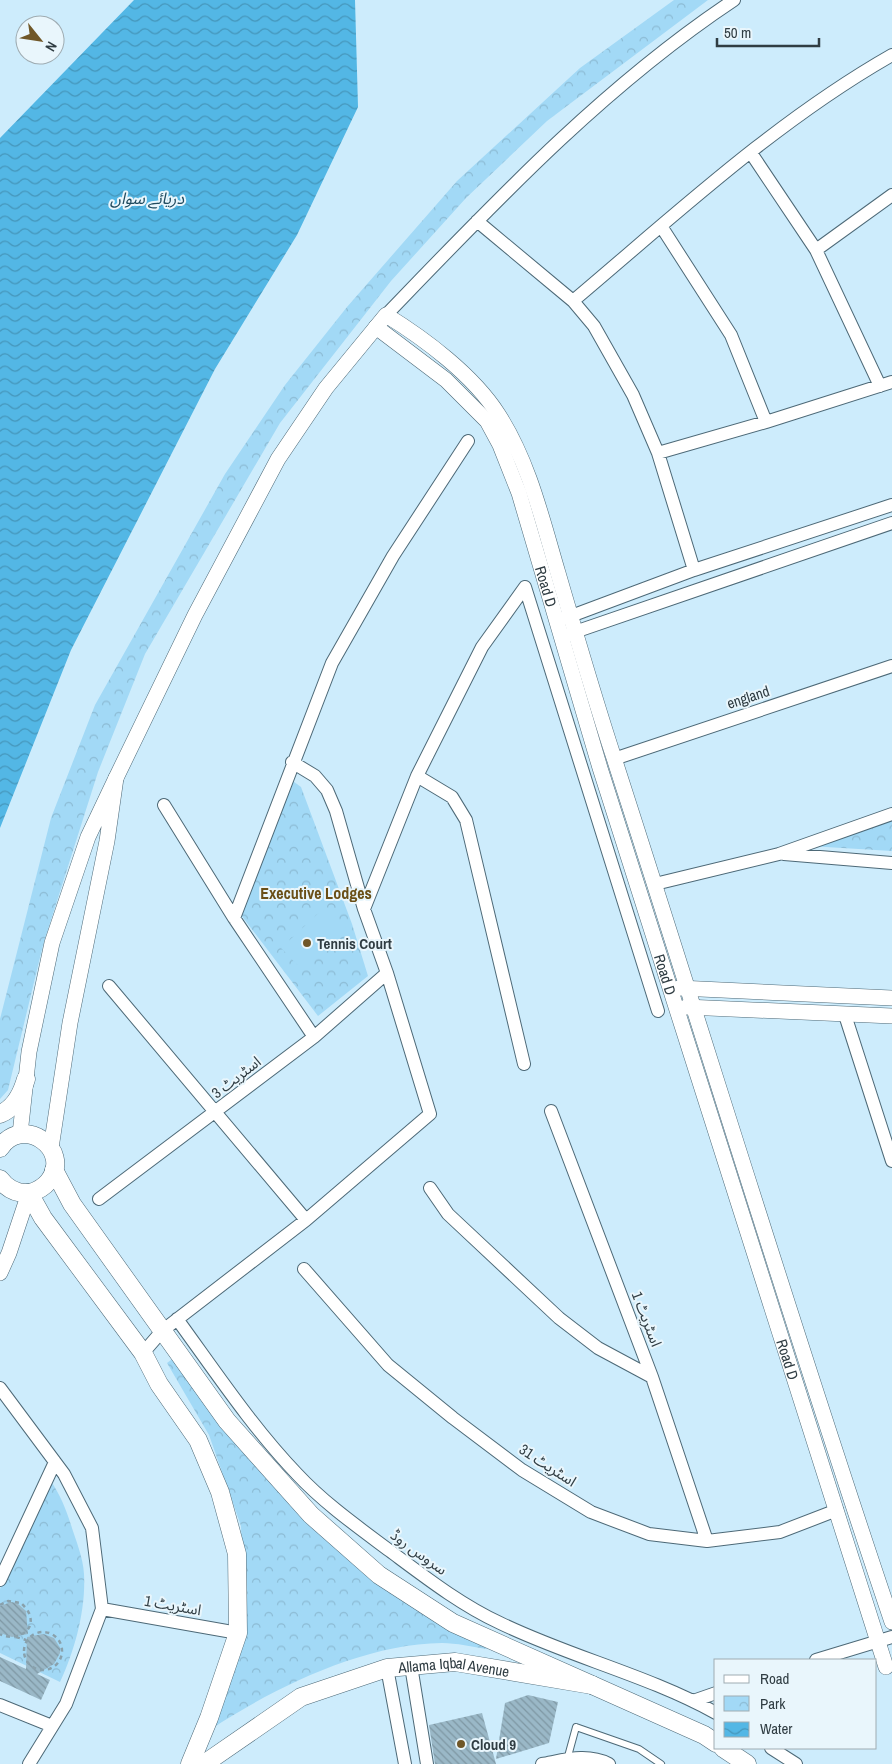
<svg xmlns="http://www.w3.org/2000/svg" width="892" height="1764" font-family="'Archivo Narrow','Noto Sans Arabic',sans-serif">
	<defs>
		<pattern id="park-crowns" width="20" height="18" patternUnits="userSpaceOnUse" patternTransform="scale(1.25)"><rect width="20" height="18" fill="#a2d9f6"/><path d="M2 6a3 3 0 1 1 6 0M12 15a3 3 0 1 1 6 0" fill="none" stroke="#8cbbd4"/></pattern>
		<pattern id="water-waves" width="16" height="10" patternUnits="userSpaceOnUse" patternTransform="scale(1.25)"><rect width="16" height="10" fill="#53b7e5"/><path d="M0 5q4-4 8 0t8 0" fill="none" stroke="#4596bb"/></pattern>
		<pattern id="building-back-hatch" width="6" height="6" patternUnits="userSpaceOnUse" patternTransform="scale(1.25)"><rect width="6" height="6" fill="#9ab8c7"/><path d="M-1 5l2 2M0 0l6 6M5-1l2 2" fill="none" stroke="#7e97a3"/></pattern>
	</defs>
	<rect width="100%" height="100%" fill="#cdecfc"/>
	<!-- park -->
	<path fill="url(#park-crowns)" d="M674,0H708L547,121L466,198L391,281L280,423L145,654L98,772L43,945L8,1090L0,1099V1019L51,818L95,705L225,474L285,385L347,307L457,181L580,68Z
		M290,779L301,787L352,924L368,976L318,1016L241,915Z
		M892,820V851L809,846Z
		M175,1357L314,1527L487,1649C473,1647 456,1643 442,1643C364,1644 278,1686 214,1727L244,1611L241,1526L209,1435L167,1363Z
		M50,1480C60,1494 66,1509 71,1525C76,1541 83,1557 84,1574C86,1609 75,1650 60,1682L0,1653V1589Z"/>
	<!-- garden -->
	<path fill="#a2d9f6" d="M326,906L346,928L301,969L281,948Z"/>
	<!-- water -->
	<path fill="url(#water-waves)" d="M134,0H355L358,107L297,235L215,369L71,650L0,828V138Z"/>
	<!-- building -->
	<path fill="url(#building-back-hatch)" d="M11,1602L17,1603L26,1611L28,1634L12,1637L0,1633V1606Z
		M43,1634L54,1638L60,1648V1653L54,1664L37,1674L50,1680L41,1700L0,1681V1657L26,1669L27,1637Z
		M528,1695L558,1702L549,1743L496,1759L505,1703Z
		M482,1713L496,1764H435L429,1725Z"/>
	<g fill="none" stroke-linecap="round" stroke-linejoin="round">
		<defs>
			<path id="service" d="M567,1760L576,1727L639,1749L661,1764"/>
			<path id="minor" d="M751,153L816,250L880,386
				M477,221L573,301L594,326L633,395L658,453L694,570
				M661,226L731,335L766,422
				M816,250L892,195
				M573,301C675,215 776,121 892,55
				M386,315C494,203 603,87 734,0
				M658,453L766,422L892,382
				M525,587L658,1011
				M563,619L694,570L892,505
				M566,635L892,523
				M614,759L892,666
				M417,776L452,797L466,820L524,1064
				M164,805L234,918L314,1037
				M784,854L892,863
				M655,884L779,854L892,814
				M364,909L417,776L482,647L525,587
				M234,918L332,663L393,556L468,441
				M109,986L306,1220
				M845,1015L892,1161
				M551,1111L652,1377L707,1541
				M430,1188L448,1214L559,1318L598,1348L652,1377
				M99,1199L314,1037L387,973
				M304,1269L388,1365L453,1418L522,1470L591,1512L649,1534L707,1541L780,1532L837,1510
				M177,1319C215,1371 252,1427 297,1474C324,1503 358,1527 390,1551C425,1577 461,1605 500,1623C570,1657 647,1675 716,1713
				M143,1353L162,1331L306,1220L430,1114L387,973L364,909L336,811L327,790L315,776L292,762
				M0,1388L64,1474L92,1528L102,1609L66,1704L29,1764
				M0,1580L55,1462
				M102,1609L238,1633
				M816,1660L892,1637
				M411,1666L427,1764
				M387,1668L405,1764
				M693,1701L716,1693
				M0,1705L52,1726
				M771,1748L796,1764
				M542,1764C565,1760 587,1753 609,1764"/>
			<g id="tertiary">
				<path id="s1" d="M376,327L446,380L487,421L500,445L519,493L600,768L886,1667"/>
				<path d="M116,778L195,615L278,459L326,388L386,315C425,339 473,375 498,414C529,462 542,519 558,573C576,635 594,697 614,758C707,1046 795,1336 892,1622"/>
				<path d="M679,988L892,998"/>
				<path d="M686,1007L892,1016"/>
				<path d="M20,1134L29,1052L52,943L88,837L116,778L107,841L70,1023L51,1148"/>
				<path d="M0,1273L9,1253L29,1193"/>
			</g>
			<g id="secondary">
				<path d="M0,1114C15,1108 22,1093 26,1079"/>
				<path d="M0,1148C22,1114 73,1149 49,1181C44,1187 37,1191 30,1193C17,1194 7,1189 0,1179"/>
				<path d="M54,1170L72,1204L227,1421L311,1515L379,1575L453,1623L592,1685"/>
				<path d="M29,1193L43,1218L143,1353L159,1384L198,1440L220,1492L237,1554L238,1633L209,1718L190,1764"/>
				<path d="M723,1748L747,1764"/>
				<path id="s2" d="M204,1764L301,1697L387,1668L455,1662L592,1685L704,1735L716,1743"/>
			</g>
		</defs>
		<!-- service casing -->
		<use href="#service" stroke="#4d6977" stroke-width="8"/>
		<!-- minor casing -->
		<use href="#minor" stroke="#4d6977" stroke-width="14"/>
		<!-- tertiary casing -->
		<use href="#tertiary" stroke="#4d6977" stroke-width="16"/>
		<!-- secondary casing -->
		<use href="#secondary" stroke="#4d6977" stroke-width="19"/>
		<!-- path -->
		<path stroke="#89a1ac" stroke-width="2.5" stroke-dasharray="4 4" stroke-linecap="butt" d="M0,1605L8,1601L21,1603C24,1606 29,1611 30,1616C35,1634 12,1641 0,1634
			M24 1651a19 19 0 1 1 38 0a19 19 0 1 1-38 0Z
			M16,1637L26,1640"/>
		<!-- service -->
		<use href="#service" stroke="#fff" stroke-width="6"/>
		<!-- minor -->
		<use href="#minor" stroke="#fff" stroke-width="12"/>
		<!-- tertiary -->
		<use href="#tertiary" stroke="#fff" stroke-width="15"/>
		<!-- secondary -->
		<use href="#secondary" stroke="#fff" stroke-width="18"/>
	</g>
	<!-- markers -->
	<g fill="#705728" stroke="#e9f6fc" stroke-width="2">
		<circle cx="307" cy="943" r="5"/>
		<circle cx="461" cy="1744" r="5"/>
	</g>
	<g text-anchor="middle" dominant-baseline="central" stroke-width="4" stroke-linejoin="round" paint-order="stroke">
		<!-- street labels -->
		<g font-size="15" fill="#303d43" stroke="#e9f6fc">
			<text stroke="none"><textPath href="#s1" startOffset="322">Road D</textPath></text>
			<text transform="translate(748 697) rotate(-18)">england</text>
			<text stroke="none"><textPath href="#s1" startOffset="728">Road D</textPath></text>
			<text transform="translate(236 1077) rotate(-38)">اسٹریٹ 3</text>
			<text transform="translate(647 1319) rotate(69)">اسٹریٹ 1</text>
			<text stroke="none"><textPath href="#s1" startOffset="1132">Road D</textPath></text>
			<text transform="translate(548 1465) rotate(33)">اسٹریٹ 31</text>
			<text transform="translate(419 1552) rotate(36)">سروس روڈ</text>
			<text transform="translate(173 1605) rotate(10)">اسٹریٹ 1</text>
			<text stroke="none"><textPath href="#s2" startOffset="276">Allama Iqbal Avenue</textPath></text>
		</g>
		<!-- poi labels -->
		<g font-size="15" font-weight="bold" fill="#303d43" stroke="#e9f6fc" text-anchor="start">
			<text x="317" y="943">Tennis Court</text>
			<text x="471" y="1744">Cloud 9</text>
		</g>
		<!-- water labels -->
		<g font-size="16" font-style="italic" fill="#204b5f" stroke="#e9f6fc">
			<text x="147" y="198">دریائے سواں</text>
		</g>
		<!-- neighbourhood labels -->
		<g font-size="16" font-weight="bold" fill="#6a4f17" stroke="#e9f6fc">
			<text x="316" y="893">Executive Lodges</text>
		</g>
	</g>
	<!-- legend -->
	<rect x="714" y="1659" width="162" height="90" fill="#e9f6fc" stroke="#9facb2"/>
	<rect x="724" y="1675" width="25" height="8" fill="#ffffff" stroke="#9facb2"/>
	<text x="760" y="1684" font-size="15" fill="#303d43">Road</text>
	<rect x="724" y="1696" width="25" height="15" fill="url(#park-crowns)" stroke="#9facb2"/>
	<text x="760" y="1709" font-size="15" fill="#303d43">Park</text>
	<rect x="724" y="1722" width="25" height="15" fill="url(#water-waves)" stroke="#9facb2"/>
	<text x="760" y="1734" font-size="15" fill="#303d43">Water</text>
	<!-- north arrow -->
	<g transform="translate(40 40) rotate(120)"><circle r="24" fill="#e9f6fc" stroke="#9facb2"/>
	<path d="M0-4L9 19L0 12L-9 19Z" fill="#705728"/>
	<text y="-8" font-size="14" font-weight="bold" text-anchor="middle" fill="#303d43">N</text>
	</g>
	<!-- scale -->
	<path d="M717 38v8h102v-8" fill="none" stroke="#303d43" stroke-width="2.5"/>
	<text x="724" y="38" font-size="15" fill="#303d43" stroke="#e9f6fc" stroke-width="4" paint-order="stroke">50 m</text>
</svg>
